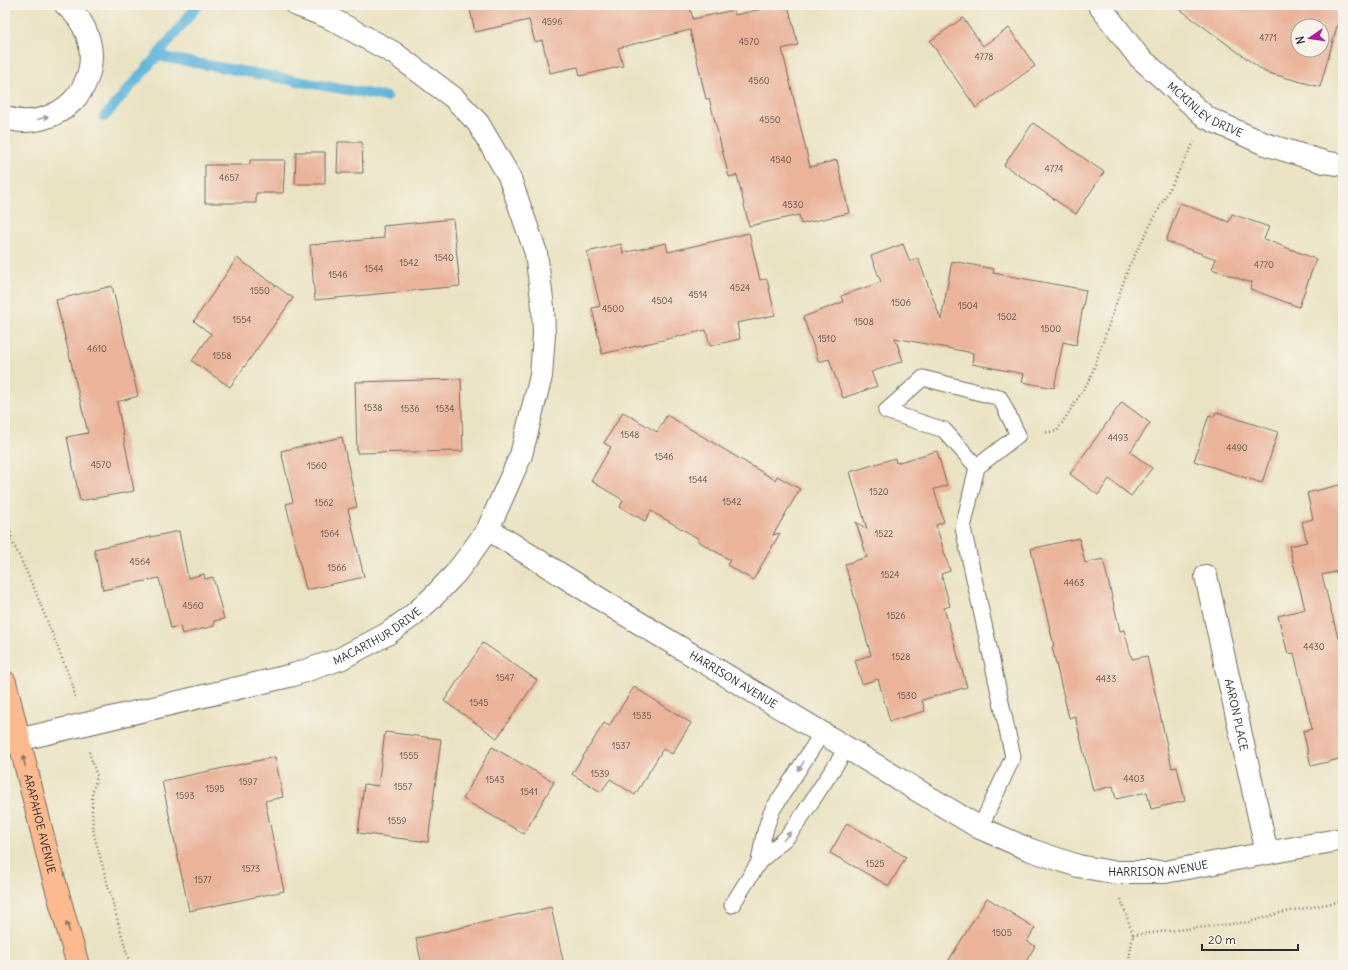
<svg xmlns="http://www.w3.org/2000/svg" width="1348" height="970" font-family="Delius,sans-serif">
	<rect width="100%" height="100%" fill="#f7f3e8"/>
	<filter id="ink" filterUnits="userSpaceOnUse"><feTurbulence type="fractalNoise" baseFrequency=".025" numOctaves="2"/><feDisplacementMap in="SourceGraphic" scale="8" xChannelSelector="R" yChannelSelector="G"/><feConvolveMatrix kernelMatrix="1 2 1 2 8 2 1 2 1" color-interpolation-filters="sRGB"/></filter>
	<filter id="wash" filterUnits="userSpaceOnUse"><feTurbulence type="fractalNoise" baseFrequency=".012" numOctaves="4" result="noise"/><feDisplacementMap in="SourceGraphic" scale="16" xChannelSelector="R" yChannelSelector="G"/><feGaussianBlur stdDeviation="0.9" result="paint"/><feColorMatrix in="noise" values="0 0 0 0 0 0 0 0 0 0 0 0 0 0 0 0 0 1.4 0 .05"/><feComposite in="paint" operator="in"/></filter>
	<g filter="url(#wash)">
		<rect width="100%" height="100%" fill="#eae3c3"/>
		<g fill="none" stroke-linecap="round" stroke-linejoin="round">
			<!-- stream -->
			<path stroke="#5eb6db" stroke-width="10" d="M157,56L387,97
				M104,117L157,56L198,5"/>
		</g>
		<g id="blocks">
			<!-- building -->
			<path fill="#eab39a" fill-rule="evenodd" d="M469,5H689L693,19L734,10L735,15L780,5H788L798,45L782,49L810,167L837,160L849,213L801,224L799,215L749,226L737,175L729,177L709,98L706,99L690,30L618,48L623,66L580,76L578,67L550,73L542,40L535,42L529,20L475,32Z
				M1174,5H1343L1320,87L1265,72ZM1298,26H1322V50H1298Z
				M963,18L983,46L1009,28L1035,66L976,108L930,41Z
				M1033,123L1104,172L1076,214L1004,165Z
				M338,142H362L363,173H337Z
				M296,152H325V184H295Z
				M250,160H285L283,193H256V203H205V165H250Z
				M1180,203L1229,222L1232,214L1269,227L1264,239L1316,259L1299,307L1250,289L1252,281L1251,283L1212,269L1216,259L1166,241Z
				M453,219L460,286L315,300L310,245L384,238L383,226Z
				M749,233L760,280L767,279L775,315L737,323L740,339L710,346L706,330L602,354L592,308L600,306L587,252L621,244L623,253L666,243L668,252Z
				M903,244L910,262L918,258L941,320L952,261L994,269L993,273L1086,290L1076,345L1063,342L1054,388L1022,382L1024,374L972,364L973,353L895,338L903,361L871,372L877,386L843,398L829,359L819,362L803,317L843,302L841,296L881,282L871,256Z
				M237,258L293,298L230,387L192,361L211,334L194,321Z
				M112,286L138,396L117,402L134,491L80,501L67,437L88,433L56,300Z
				M461,379L463,451L357,453L355,382Z
				M1122,402L1150,423L1130,452L1152,468L1131,496L1109,479L1098,495L1070,474Z
				M623,412L657,432L667,415L775,480L777,476L800,489L773,535L780,533L753,580L727,565L730,560L698,541L699,539L651,511L645,521L620,507L623,500L591,481L611,447L604,443Z
				M1216,412L1278,432L1262,483L1194,461L1209,415L1214,417Z
				M342,437L357,507L348,509L364,577L306,590L286,504L293,502L281,451Z
				M937,451L947,486L934,489L944,522L936,525L950,571L941,574L950,606L944,608L967,687L922,700L925,711L890,721L878,679L862,684L855,660L871,655L845,564L867,557L856,522L867,529L850,472L895,458L896,463Z
				M1343,484V570L1322,575L1338,638L1343,637V758L1311,766L1303,731L1312,729L1294,653L1288,654L1278,616L1305,609L1289,546L1307,542L1302,522L1313,519L1307,493Z
				M179,531L188,578L204,574L205,579L213,577L224,619L214,621V626L182,634L180,626L171,628L159,578L103,590L94,549Z
				M1079,538L1085,563L1103,559L1120,631L1124,630L1132,659L1147,656L1172,768L1177,767L1185,801L1151,809L1147,792L1116,799L1113,786L1093,791L1075,716L1069,718L1052,647L1054,646L1031,549Z
				M483,643L537,680L497,738L444,701Z
				M634,687L691,723L672,754L663,749L635,795L610,779L601,792L572,774L604,723L609,726Z
				M385,732L441,739L428,842L358,833L364,784L378,786Z
				M492,747L554,782L524,834L463,799Z
				M275,757L283,797L265,801L284,891L189,911L162,781Z
				M847,823L906,857L889,886L830,853Z
				M987,898L1035,928L1027,941L1035,946L1024,965H946Z
				M551,907L564,965H422L416,938Z"/>
		</g>
	</g>
	<g filter="url(#ink)">
		<use href="#blocks" fill-opacity="0" stroke="#6e6b60" stroke-width="1"/>
		<g fill="none" stroke-linecap="round" stroke-linejoin="round">
			<defs>
				<path id="service" d="M977,467L944,430L886,411L923,378L1000,398L1018,435L977,467L963,528L1013,757L980,828
					M759,862C762,844 765,826 773,809L822,733
					M732,905L759,862L787,837L796,825L847,748"/>
				<g id="minor">
					<path id="s1" d="M1099,5L1138,56L1207,118L1265,144L1324,162L1343,165"/>
					<path d="M5,117C16,122 30,122 41,119C95,105 108,40 66,5"/>
					<path id="s2" d="M488,529L621,612L980,828L1028,849L1078,866L1112,872H1165L1343,839"/>
					<path id="s3" d="M1206,576L1267,853"/>
					<path id="s4" d="M5,743L293,675L340,659L387,634L412,616L431,599L455,574L468,557L488,529L521,455L541,376L544,334L543,307L536,253L509,176L478,123L454,98L394,53L328,17L297,5"/>
				</g>
				<g id="primary">
					<path id="s5" d="M5,682L51,869L78,965"/>
				</g>
			</defs>
			<!-- service casing -->
			<use href="#service" stroke="#6e6b60" stroke-width="17"/>
			<!-- minor casing -->
			<use href="#minor" stroke="#6e6b60" stroke-width="24"/>
			<!-- primary casing -->
			<use href="#primary" stroke="#6e6b60" stroke-width="24"/>
			<!-- path -->
			<path stroke="#6e6b60" stroke-width="2.5" stroke-dasharray="1 3" stroke-linecap="butt" d="M1042,433L1057,431L1090,379L1129,266L1194,142
				M5,509L13,543L34,588L73,686L75,698
				M89,752L97,776L92,794V812L94,835L130,965
				M1121,899L1133,935L1128,965
				M1133,935L1249,922L1280,913L1343,901"/>
			<!-- service -->
			<use href="#service" stroke="#fff" stroke-width="15"/>
			<!-- minor -->
			<use href="#minor" stroke="#fff" stroke-width="22"/>
			<!-- primary -->
			<use href="#primary" stroke="#fcba8e" stroke-width="22"/>
		</g>
		<!-- one-way arrows -->
		<defs><path id="oneway-solid" d="M-6-.8H1V-3.2L6.5 0L1 3.2V.8H-6Z"/></defs>
		<g fill="#a0a0a0">
			<use href="#oneway-solid" transform="translate(43 118) rotate(-14)"/>
			<use href="#oneway-solid" transform="translate(801 766) rotate(122)"/>
			<use href="#oneway-solid" transform="translate(787 836) rotate(-50)"/>
		</g>
		<g fill="#94725c">
			<use href="#oneway-solid" transform="translate(24 761) rotate(-104)"/>
			<use href="#oneway-solid" transform="translate(68 927) rotate(-106)"/>
		</g>
	</g>
	<g text-anchor="middle" dominant-baseline="central" stroke-width="3" stroke-linejoin="round" paint-order="stroke">
		<!-- number labels -->
		<g font-size="9" fill="#5b4d47">
			<text x="552" y="21">4596</text>
			<text x="1268" y="37">4771</text>
			<text x="749" y="41">4570</text>
			<text x="984" y="56">4778</text>
			<text x="759" y="80">4560</text>
			<text x="770" y="119">4550</text>
			<text x="781" y="159">4540</text>
			<text x="1054" y="168">4774</text>
			<text x="229" y="177">4657</text>
			<text x="793" y="204">4530</text>
			<text x="444" y="257">1540</text>
			<text x="409" y="262">1542</text>
			<text x="1264" y="264">4770</text>
			<text x="374" y="268">1544</text>
			<text x="338" y="274">1546</text>
			<text x="740" y="287">4524</text>
			<text x="260" y="290">1550</text>
			<text x="698" y="294">4514</text>
			<text x="662" y="300">4504</text>
			<text x="901" y="302">1506</text>
			<text x="968" y="305">1504</text>
			<text x="613" y="308">4500</text>
			<text x="1007" y="316">1502</text>
			<text x="242" y="319">1554</text>
			<text x="864" y="321">1508</text>
			<text x="1051" y="328">1500</text>
			<text x="827" y="338">1510</text>
			<text x="97" y="348">4610</text>
			<text x="222" y="355">1558</text>
			<text x="373" y="407">1538</text>
			<text x="410" y="408">1536</text>
			<text x="445" y="408">1534</text>
			<text x="630" y="434">1548</text>
			<text x="1118" y="437">4493</text>
			<text x="1237" y="447">4490</text>
			<text x="664" y="456">1546</text>
			<text x="101" y="464">4570</text>
			<text x="317" y="465">1560</text>
			<text x="698" y="479">1544</text>
			<text x="879" y="491">1520</text>
			<text x="732" y="501">1542</text>
			<text x="324" y="502">1562</text>
			<text x="330" y="533">1564</text>
			<text x="884" y="533">1522</text>
			<text x="140" y="561">4564</text>
			<text x="337" y="567">1566</text>
			<text x="890" y="574">1524</text>
			<text x="1074" y="582">4463</text>
			<text x="193" y="605">4560</text>
			<text x="896" y="615">1526</text>
			<text x="1314" y="646">4430</text>
			<text x="901" y="656">1528</text>
			<text x="505" y="677">1547</text>
			<text x="1106" y="678">4433</text>
			<text x="907" y="695">1530</text>
			<text x="479" y="702">1545</text>
			<text x="642" y="715">1535</text>
			<text x="621" y="745">1537</text>
			<text x="409" y="755">1555</text>
			<text x="600" y="773">1539</text>
			<text x="1134" y="778">4403</text>
			<text x="495" y="779">1543</text>
			<text x="248" y="781">1597</text>
			<text x="403" y="786">1557</text>
			<text x="215" y="788">1595</text>
			<text x="529" y="791">1541</text>
			<text x="185" y="795">1593</text>
			<text x="397" y="820">1559</text>
			<text x="875" y="863">1525</text>
			<text x="251" y="868">1573</text>
			<text x="203" y="879">1577</text>
			<text x="1002" y="932">1505</text>
		</g>
		<!-- street labels -->
		<g font-size="11" fill="#2b2b2b" stroke="#f7f3e8">
			<text stroke="none"><textPath href="#s1" startOffset="151">MCKINLEY DRIVE</textPath></text>
			<text stroke="none"><textPath href="#s4" startOffset="389">MACARTHUR DRIVE</textPath></text>
			<text stroke="none"><textPath href="#s2" startOffset="288">HARRISON AVENUE</textPath></text>
			<text stroke="none"><textPath href="#s3" startOffset="142">AARON PLACE</textPath></text>
			<text stroke="none"><textPath href="#s5" startOffset="146">ARAPAHOE AVENUE</textPath></text>
			<text stroke="none"><textPath href="#s2" startOffset="762">HARRISON AVENUE</textPath></text>
		</g>
	</g>
	<!-- margin -->
	<rect width="1348" height="970" fill="none" stroke="#f7f3e8" stroke-width="20"/>
	<!-- north arrow -->
	<g transform="translate(1310 38) rotate(257)"><circle r="19" fill="#f7f3e8" stroke="#a5a39c"/>
	<path d="M0-3L7 15L0 10L-7 15Z" fill="#b5179e"/>
	<text y="-6" font-size="11" font-weight="bold" text-anchor="middle" fill="#2b2b2b">N</text>
	</g>
	<!-- scale -->
	<path d="M1202 944v6h96v-6" fill="none" stroke="#2b2b2b" stroke-width="2"/>
	<text x="1208" y="944" font-size="12" fill="#2b2b2b" stroke="#f7f3e8" stroke-width="3" paint-order="stroke">20 m</text>
</svg>
